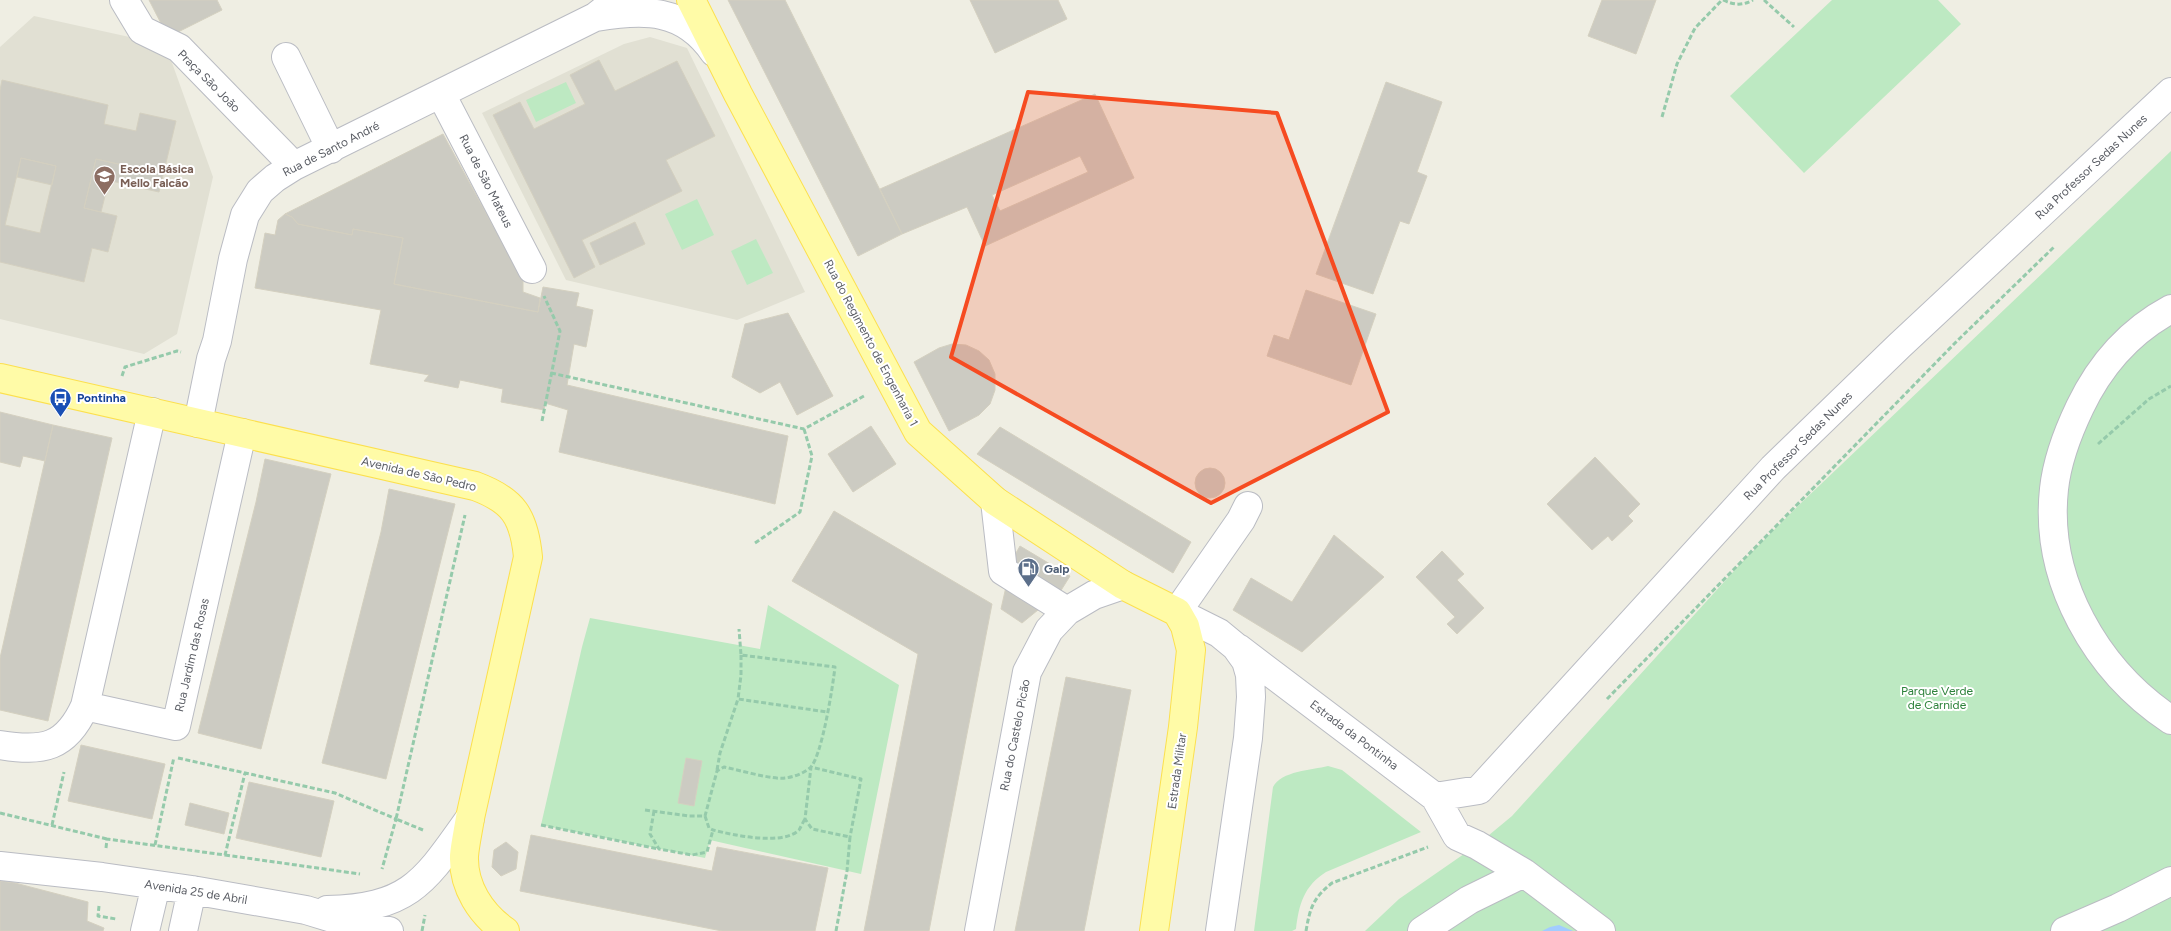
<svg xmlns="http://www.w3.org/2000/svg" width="2171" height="931" font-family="Figtree,sans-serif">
	<rect width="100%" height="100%" fill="#efeee3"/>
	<!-- education -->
	<path fill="#e1e0d3" d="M34,16L134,38L171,60L213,177L177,334L144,354L0,319V47Z
		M650,37L687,48L805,292L737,320L566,280L482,113L624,44Z"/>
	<!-- green -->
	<path fill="#bde9c2" d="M1832,0H1938L1961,24L1804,173L1730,96Z
		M566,82L576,103L536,122L526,100Z
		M2171,151V931H1365L1399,899L1477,845L1512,816L1743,561L1800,504Z
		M697,199L714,235L682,250L665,214Z
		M756,239L773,273L747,285L731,251Z
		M768,605L899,685L861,874L710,840L705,858L541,825L582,647L590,618L760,649Z
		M1328,766L1342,770L1421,832L1326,872C1304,886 1299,904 1296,929L1292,931H1254L1273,787C1281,771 1312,770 1328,766Z"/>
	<!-- water -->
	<path fill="#a2ccff" d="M1559,925L1573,931H1542L1550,927Z"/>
	<!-- building -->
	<path fill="#cccbc2" stroke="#d4d0c0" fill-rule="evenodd" d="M149,0H217L222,10L168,37Z
		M728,0H785L902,234L858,256Z
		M970,0H1058L1067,19L995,53Z
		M1602,0H1656L1636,54L1588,36Z
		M599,60L615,91L677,61L715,136L666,160L682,191L582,240L595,267L574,278L493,115L520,102L534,129L585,104L570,75Z
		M2,80L108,105L104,124L136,131L140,113L176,121L159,192L123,184L127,166L96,159L84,208L117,216L108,252L92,248L84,282L0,262V90ZM21,158L56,166L40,233L5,225Z
		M1386,82L1442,102L1417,172L1427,176L1409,224L1400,221L1373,294L1316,274Z
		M1095,94L1134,178L985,246L967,207L902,234L880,189ZM1080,156L1088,172L1000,211L992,195Z
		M443,134L523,281V292L540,298L538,312L394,284L403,238L353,229L352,235L298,224L292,217L285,214Z
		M21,158L56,166L52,185L17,177Z
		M96,159L127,166L123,184L109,180L101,212L84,208Z
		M285,214L292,217L298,224L352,235L353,229L403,238L394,284L538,312L543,287L579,293L576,306L593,310L586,347L574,344L567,385L788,436L775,504L559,452L568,410L545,403L544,410L501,402L503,389L460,380L458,388L424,381L429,375L370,364L381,310L255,288L265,233L275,235L278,220Z
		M635,222L645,244L600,265L590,243Z
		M1306,290L1376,314L1351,385L1267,356L1274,335L1289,340Z
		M788,313L833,396L797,415L780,382L760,393L732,377L745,324Z
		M952,344L966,345L979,351L989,360L995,374V390L990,404L979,415L949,431L914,362L939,348Z
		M0,412L53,425L45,461L23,456L20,467L0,462Z
		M53,425L112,438L48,721L0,710V658Z
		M871,426L896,464L853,492L828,454Z
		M1000,427L1191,542L1173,573L977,454Z
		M1595,457L1640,504L1628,516L1633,521L1612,541L1608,536L1592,550L1547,504Z
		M265,459L331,474L261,749L198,733L256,502Z
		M1195 483a15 15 0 1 1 30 0a15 15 0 1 1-30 0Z
		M389,489L455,504L386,779L322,763L381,532Z
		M834,511L992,604L929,931H864L918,654L792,581Z
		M1334,535L1384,577L1302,652L1233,610L1251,578L1292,602Z
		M1020,546L1070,576L1060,592L1022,623L1001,609L1012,560Z
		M1442,551L1464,574L1457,580L1484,608L1457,634L1447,624L1455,617L1416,577Z
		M1066,677L1131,690L1084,931H1015Z
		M81,745L165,764L152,819L68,801Z
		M686,758L702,761L694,806L678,803Z
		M249,782L334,801L321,857L236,838Z
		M190,803L229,813L224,834L185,825Z
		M531,835L712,871L717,847L828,868L815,931H722L520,891Z
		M506,842L518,852L516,869L501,876L492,867L494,850Z
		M0,881L15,883L88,902L87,921L104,928L103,931H0Z"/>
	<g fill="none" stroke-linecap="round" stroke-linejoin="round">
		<defs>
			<path id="minor" d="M124,0L142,30L179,48L294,166
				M596,17C644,9 684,8 714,52
				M286,57L331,149
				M441,94L532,269
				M2171,309C2130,331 2100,365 2080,407C2068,432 2057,461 2054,489C2044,581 2097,671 2171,720
				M152,412L85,706L176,726L242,433
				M198,423L211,359L217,341L233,259L245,215L260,191L275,178L294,166L595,17L617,0
				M995,501L1003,571L1067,611
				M1238,648L1435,797L1457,836L1477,845L1524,873L1601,931
				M0,745C43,752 66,748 85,706
				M1435,797L1479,790L1773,468L1899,346L2171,92
				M0,866L102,877L192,890L306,910L355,925L389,931
				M327,910C411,908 425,881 470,818
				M145,931L156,885
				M183,931L192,890
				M979,931L1027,672L1049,630L1067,611L1094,595L1123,585
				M1220,931L1248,738L1251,697L1250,675L1246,661L1236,647L1219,633L1177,612L1241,520L1248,506
				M1422,931L1469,900L1524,873
				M2065,931L2118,908L2171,881"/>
			<path id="major" d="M691,0L738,94L918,432L995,501L1123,585L1177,612L1185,626L1191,650L1183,727L1154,931
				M0,378L475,486C513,500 524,516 528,557L470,818C468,831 465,844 464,856C463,887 481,914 505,931"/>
		</defs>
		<!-- minor casing -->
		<use href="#minor" stroke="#babcc3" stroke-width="30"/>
		<!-- major casing -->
		<use href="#major" stroke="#fce04e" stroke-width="30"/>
		<!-- path -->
		<path stroke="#95caab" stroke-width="3" stroke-dasharray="5 2.5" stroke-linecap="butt" d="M1723,0C1734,5 1742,6 1753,0
			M1764,0L1794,27
			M1662,117L1677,64L1695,28L1722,0
			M551,373L804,429L864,396
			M122,376L125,367L177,351L181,352
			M542,421L560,331L544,296
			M2098,444L2149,399L2171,386
			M755,543L800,512L812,456L804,429
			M741,655V675L738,699L827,712
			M1607,699L1957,341L2054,247
			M178,758L335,793L396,819L382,869
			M717,770L720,753L738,699
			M645,810L689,816H705L717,771L724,767C739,770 773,780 785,778C794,777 804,773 810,768C822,757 833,685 835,667L741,655L739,629
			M654,811L650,834L659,849L692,855L707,852L713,830
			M0,813L107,839
			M705,816L709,828L713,830C733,835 782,846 799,830C801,827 803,822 805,819
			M52,825L64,772
			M541,825L659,849
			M423,830L396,819L465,515
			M155,845L174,757
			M106,848L107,839L225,855L245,773
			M225,855L360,874
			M99,906L98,916L116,919
			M422,931L425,915
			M836,931L847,871L850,837L812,829L805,819L811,767L861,779L850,837
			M1306,931C1310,908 1313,898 1332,883L1428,847"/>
		<!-- minor -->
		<use href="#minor" stroke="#fff" stroke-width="28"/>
		<!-- major -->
		<use href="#major" stroke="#fffba7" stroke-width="28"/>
	</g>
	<!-- marked area -->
	<path fill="#f64b21" fill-opacity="0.2" stroke="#f64b21" stroke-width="4" stroke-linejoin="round" d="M1028,92L1277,113L1388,412L1211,503L951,357Z"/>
	<!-- icons -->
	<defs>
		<symbol id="school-pin" viewBox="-11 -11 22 30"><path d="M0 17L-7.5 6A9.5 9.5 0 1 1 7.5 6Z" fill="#8d6e63" stroke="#fff"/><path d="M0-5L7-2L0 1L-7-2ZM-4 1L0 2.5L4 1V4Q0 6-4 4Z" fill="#fff"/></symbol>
		<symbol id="bus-pin" viewBox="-11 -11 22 30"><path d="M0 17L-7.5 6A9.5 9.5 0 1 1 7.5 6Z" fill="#1a4fb4" stroke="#fff"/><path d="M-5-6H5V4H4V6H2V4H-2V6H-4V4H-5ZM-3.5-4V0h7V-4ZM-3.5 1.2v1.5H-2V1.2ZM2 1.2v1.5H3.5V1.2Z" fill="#fff"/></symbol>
		<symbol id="fuel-pin" viewBox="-11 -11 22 30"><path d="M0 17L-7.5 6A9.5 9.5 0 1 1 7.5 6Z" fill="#5c6f8a" stroke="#fff"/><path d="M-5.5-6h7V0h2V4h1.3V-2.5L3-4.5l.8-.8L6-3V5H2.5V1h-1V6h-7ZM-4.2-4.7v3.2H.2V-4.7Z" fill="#fff"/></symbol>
	</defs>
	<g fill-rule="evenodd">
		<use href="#school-pin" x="92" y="164" width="25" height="34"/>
		<use href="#bus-pin" x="48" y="386" width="25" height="34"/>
		<use href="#fuel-pin" x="1016" y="556" width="25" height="34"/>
	</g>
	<g text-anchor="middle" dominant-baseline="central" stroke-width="4" stroke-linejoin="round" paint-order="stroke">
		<!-- street labels -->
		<g font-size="12" fill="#5b5e65" stroke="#fff">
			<text transform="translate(209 81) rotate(45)">Praça São João</text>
			<text transform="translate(331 149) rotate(-27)">Rua de Santo André</text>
			<text transform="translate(2091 167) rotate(-43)">Rua Professor Sedas Nunes</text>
			<text transform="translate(486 181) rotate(63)">Rua de São Mateus</text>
			<text transform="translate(871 343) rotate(62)">Rua do Regimento de Engenharia 1</text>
			<text transform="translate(1798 446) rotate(-45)">Rua Professor Sedas Nunes</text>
			<text transform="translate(419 474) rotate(13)">Avenida de São Pedro</text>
			<text transform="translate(192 655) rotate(-77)">Rua Jardim das Rosas</text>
			<text transform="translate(1015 735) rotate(-79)">Rua do Castelo Picão</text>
			<text transform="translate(1354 735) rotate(37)">Estrada da Pontinha</text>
			<text transform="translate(1177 771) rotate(-82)">Estrada Militar</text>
			<text transform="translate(196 892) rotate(9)">Avenida 25 de Abril</text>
		</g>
		<!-- education labels -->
		<g font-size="12" font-weight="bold" fill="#785e54" stroke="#fff" text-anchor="start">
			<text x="120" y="169">Escola Básica<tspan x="120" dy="14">Mello Falcão</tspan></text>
		</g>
		<!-- transit labels -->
		<g font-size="12" font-weight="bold" fill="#164399" stroke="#fff" text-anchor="start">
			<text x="77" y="398">Pontinha</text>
		</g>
		<!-- service labels -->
		<g font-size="12" font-weight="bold" fill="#4e5e75" stroke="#fff" text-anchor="start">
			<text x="1044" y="569">Galp</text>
		</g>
		<!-- park labels -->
		<g font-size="12" fill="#2d823b" stroke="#fff">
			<text x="1937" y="691">Parque Verde<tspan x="1937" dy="14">de Carnide</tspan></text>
		</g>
	</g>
</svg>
